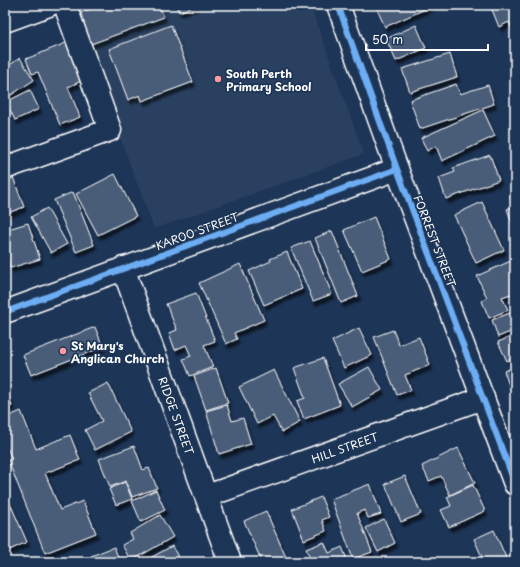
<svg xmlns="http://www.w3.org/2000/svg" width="520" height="567" font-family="'Playpen Sans',sans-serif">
	<defs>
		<filter id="shadow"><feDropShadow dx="2.5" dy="4.5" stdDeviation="1" flood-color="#0009"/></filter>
	</defs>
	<rect width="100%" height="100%" fill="#1d3557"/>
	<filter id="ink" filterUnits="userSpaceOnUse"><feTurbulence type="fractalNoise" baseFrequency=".025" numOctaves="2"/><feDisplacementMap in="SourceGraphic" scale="8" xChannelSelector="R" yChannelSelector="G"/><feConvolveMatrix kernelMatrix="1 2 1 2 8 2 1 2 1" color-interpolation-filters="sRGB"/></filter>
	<g filter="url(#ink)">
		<!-- built -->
		<path fill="#2a4161" d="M71,5H310L364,154L154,229Z"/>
		<!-- building -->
		<path fill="#4a5d79" stroke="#fff" filter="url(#shadow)" d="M78,5H90L80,8Z
			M101,5H159L164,17L91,44L80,13Z
			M176,5H197L179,12Z
			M375,5H432V6L385,27Z
			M496,5H515V36L509,22L499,27L491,7Z
			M171,25L193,82L142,101L140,95L128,100L109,49Z
			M416,25L426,48L396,61L386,39Z
			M66,43L81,81L68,87L80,117L60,125L38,72L32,74L26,59Z
			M450,54L457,77L410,92L402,69Z
			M20,58L34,80L5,99V68Z
			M456,84L460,94L488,85L494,104L420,129L410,100Z
			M30,90L39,109L15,120L6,102Z
			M483,110L495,136L442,161L436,146L427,151L421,138Z
			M490,155L499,180L446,199L439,178L455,172L453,168Z
			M115,174L136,216L98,235L76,194Z
			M13,177L24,207L5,214V180Z
			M73,192L94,245L76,252L54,200Z
			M515,194V228H514L507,209L514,206L510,196Z
			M482,202L504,250L476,263L454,215Z
			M47,208L67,244L51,253L31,217Z
			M374,217L391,259L362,271L344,230Z
			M28,223L40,259L10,268L5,251V230Z
			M332,231L358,296L341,303L315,238Z
			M310,241L332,294L313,301L291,248Z
			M287,252L302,289L264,305L249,271L271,261L270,259Z
			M515,259V302L511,294L502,297L508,310L489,318L482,301L487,298L477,276Z
			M240,264L264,320L234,333L237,339L226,344L199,283Z
			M196,293L215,341L204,345L213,367L190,376L183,359L191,356L186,345L175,350L169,333L177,330L166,304Z
			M515,311V330L498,337L492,320Z
			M95,327L103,347L31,375L23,355Z
			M359,328L372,355L344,368L332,341Z
			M393,330L399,345L419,337L430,365L405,375L411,390L397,395L374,337Z
			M515,335V357L507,361L498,342Z
			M323,358L340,405L304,419L297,401L305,398L294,368Z
			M369,367L382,390L352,407L338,384Z
			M515,367V399L514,400L504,371Z
			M216,368L228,403L206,410L194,376Z
			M274,370L300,422L282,432L273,416L257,424L239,387Z
			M108,383L131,432L95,450L85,430L102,421L88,393Z
			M5,386L12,406L5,409Z
			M227,405L232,421L243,418L251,444L219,454L206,411Z
			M21,411L36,449L70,435L80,460L45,473L60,510L83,501L96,533L45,553L8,460L12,459L5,443V418Z
			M134,446L143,470L149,468L157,488L132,497L126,481L110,487L99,459Z
			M458,448L475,483L450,495L441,476L429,481L422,466Z
			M405,476L421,514L401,522L385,484Z
			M125,482L132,499L116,505L109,489Z
			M370,484L381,514L368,518L365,510L357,513L372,552L353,559L331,499Z
			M473,485L485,511L449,527L441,510L451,506L447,497Z
			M156,490L165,510L141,522L132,501Z
			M5,492L27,542L5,552Z
			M321,497L329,517L322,520L326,531L304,540L292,509Z
			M266,511L288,562H262L244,521Z
			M160,515L173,537L131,561L122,545L133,539L130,533Z
			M384,519L395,543L378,552L366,528Z
			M494,530L507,560L502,562H471L482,557L474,539Z
			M324,542L329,553L342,547L348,562H312L306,549Z
			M172,546L181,562H143Z
			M114,547L120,562H93L91,556Z"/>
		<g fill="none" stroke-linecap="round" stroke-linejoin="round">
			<defs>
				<g id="minor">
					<path d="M338,5L397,169L515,484"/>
					<path d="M5,21L49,5"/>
					<path d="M5,168L110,130L65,5"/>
					<path id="s1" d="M123,268L230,562"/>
					<path d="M5,312L397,169"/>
					<path id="s2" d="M207,496L483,398"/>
				</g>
			</defs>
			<!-- minor casing -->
			<use href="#minor" stroke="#fff" stroke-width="25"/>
			<!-- minor -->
			<use href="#minor" stroke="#1d3557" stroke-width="22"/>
			<defs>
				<path id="cycleway" d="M338,5L397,169L515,484
					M5,312L397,169"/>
			</defs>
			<!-- cycleway casing -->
			<use href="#cycleway" stroke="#1d3557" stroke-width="8"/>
			<!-- cycleway -->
			<use href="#cycleway" stroke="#6dadf4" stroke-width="6"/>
		</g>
	</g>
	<!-- markers -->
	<g fill="#ff9aa2" stroke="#1d3557" stroke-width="1.5">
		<circle cx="218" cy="79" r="4"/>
		<circle cx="63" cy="351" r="4"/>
	</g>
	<g text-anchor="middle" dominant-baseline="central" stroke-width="3.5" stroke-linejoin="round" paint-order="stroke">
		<!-- poi labels -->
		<g font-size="11" font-weight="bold" fill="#fff" stroke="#1d3557" text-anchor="start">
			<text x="226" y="73">South Perth<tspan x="226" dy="13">Primary School</tspan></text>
			<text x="71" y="345">St Mary's<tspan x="71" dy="13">Anglican Church</tspan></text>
		</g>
		<!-- street labels -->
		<g font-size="11" fill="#fff" stroke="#1d3557">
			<text transform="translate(197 231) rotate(-20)">KAROO STREET</text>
			<text transform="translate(435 241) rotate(69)">FORREST STREET</text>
			<text stroke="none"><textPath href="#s1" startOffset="157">RIDGE STREET</textPath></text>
			<text stroke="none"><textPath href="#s2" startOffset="146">HILL STREET</textPath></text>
		</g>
	</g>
	<!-- margin -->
	<rect width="520" height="567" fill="none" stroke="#1d3557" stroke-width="20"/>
	<rect x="10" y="10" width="500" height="547" fill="none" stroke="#fff" stroke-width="1.5" filter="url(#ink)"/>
	<!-- scale -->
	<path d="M366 44v6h122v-6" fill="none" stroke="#ffffff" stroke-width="2"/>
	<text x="372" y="44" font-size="12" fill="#ffffff" stroke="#1d3557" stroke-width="3" paint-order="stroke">50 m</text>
</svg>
